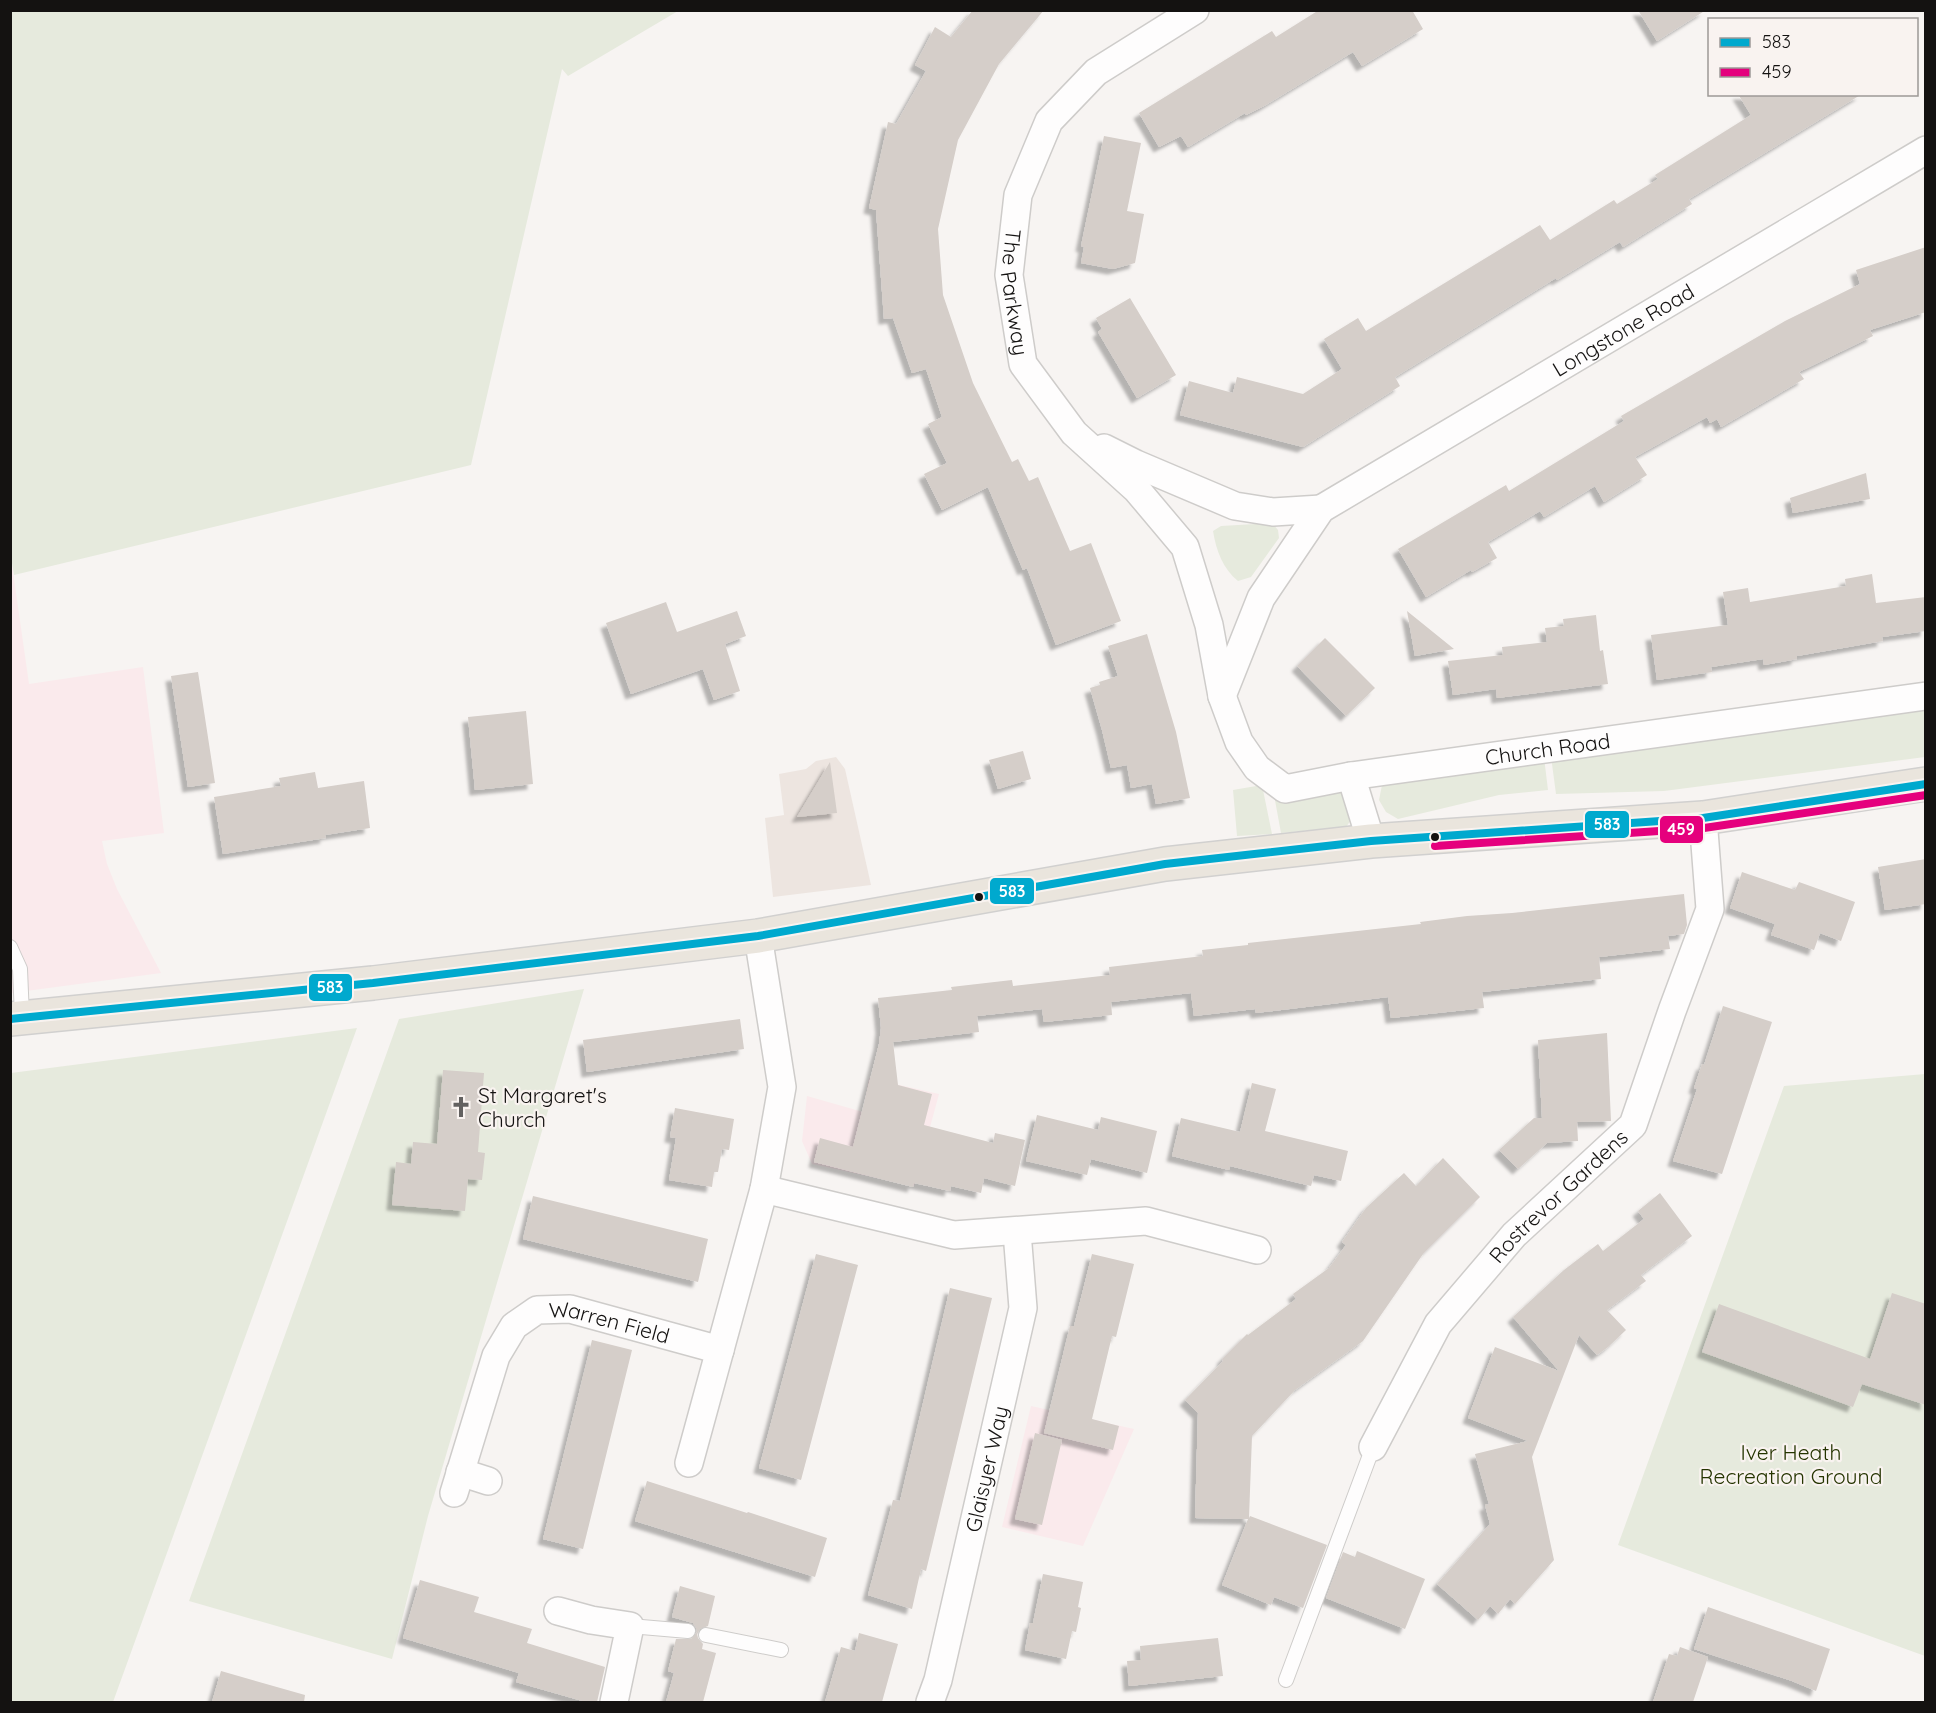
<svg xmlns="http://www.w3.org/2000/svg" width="1936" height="1713" font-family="Quicksand,sans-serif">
	<defs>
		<filter id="shadow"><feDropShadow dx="-5.5" dy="5.5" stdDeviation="1.5" flood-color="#0004"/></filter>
	</defs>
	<rect width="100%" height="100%" fill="#f7f4f2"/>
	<!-- built -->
	<path fill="#ede5e0" d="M836,757L845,769L871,885L773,897L765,818L784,815L779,774L806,769L816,761Z"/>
	<!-- industrial -->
	<path fill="#faeaec" d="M10,551L29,684L143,667L164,833L102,841L107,864L117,889L161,973L11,993Z
		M869,1078L939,1094L914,1186L812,1164L802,1141L807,1096L863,1112Z
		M1031,1406L1134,1429L1083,1546L1002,1527Z"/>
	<!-- green -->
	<path fill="#e6eadd" d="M10,11L11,10L678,11L568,76L562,69L471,465L14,575L10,551Z
		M1272,523L1278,530L1279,538L1251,577L1238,581C1223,569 1216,550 1213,531L1221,526Z
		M1925,702V757L1664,791L1556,794L1550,749Z
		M1543,749L1548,790L1499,795L1398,819L1386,812L1379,800L1383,780Z
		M1272,784L1349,785L1351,820L1346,827L1281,833Z
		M1262,785L1272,834L1237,836L1233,790Z
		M584,989L428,1516L392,1659L189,1601L399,1019Z
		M357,1028L113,1702H11V1073Z
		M1925,1074V1656L1618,1545L1784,1086Z"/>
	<!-- building -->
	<path fill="#d5cec9" filter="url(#shadow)" d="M973,10H1044L999,64L958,140L938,229L943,295L973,383L1012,462L1018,459L1029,481L1038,477L1070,551L1091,543L1121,621L1056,645L1027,568L1023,570L988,487L942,510L924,474L947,463L928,424L942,417L926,369L912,373L893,318L884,319L876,210L869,208L888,122L896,124L926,71L915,65L935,27L951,37Z
		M1319,10H1412L1423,29L1362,66L1353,52L1264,106L1246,115L1245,113L1188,147L1181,136L1159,147L1139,113L1272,31L1276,37Z
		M1638,10H1706L1657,41Z
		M1738,94H1862L1689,199L1692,204L1623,247L1620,242L1557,280L1556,278L1395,377L1400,386L1303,447L1180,415L1189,381L1233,393L1237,377L1303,394L1342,369L1324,339L1358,318L1366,331L1540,225L1550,240L1614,200L1617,204L1658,179L1655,175L1751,115Z
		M1104,136L1141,143L1127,211L1144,214L1135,263L1113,269L1081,263L1084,247L1081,246Z
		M1926,247V312L1870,330L1873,336L1799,372L1804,379L1721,427L1717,419L1710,423L1707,417L1635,457L1647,475L1604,502L1595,486L1544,517L1540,511L1488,542L1497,558L1472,572L1471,570L1426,597L1398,549L1506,485L1509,491L1624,421L1621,416L1785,321L1860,284L1856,270Z
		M1130,298L1176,375L1137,398L1098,332L1102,329L1096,318Z
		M1866,473L1870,499L1793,513L1790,498Z
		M1872,574L1876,603L1926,597V631L1882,637L1883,641L1797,656V659L1764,665L1763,659L1711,667L1712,672L1657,680L1651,635L1728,625L1723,592L1748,588L1750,602L1846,586L1845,579Z
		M666,602L677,632L737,611L746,636L725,644L740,691L714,700L703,669L631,694L606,623Z
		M1407,611L1454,649L1415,656Z
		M1596,615L1600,651L1603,650L1608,684L1497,698L1496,689L1453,695L1448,661L1503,655L1502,647L1547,642L1545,628L1564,626L1563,619Z
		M1147,634L1176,732L1190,798L1156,804L1152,784L1131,788L1127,765L1111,768L1102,730L1090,688L1100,685L1099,682L1118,676L1108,646Z
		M1325,638L1375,688L1346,716L1297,666Z
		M198,672L215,783L188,787L171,676Z
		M526,711L533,784L475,790L468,717Z
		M1023,751L1031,779L998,789L989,760Z
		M830,762L837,813L797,817Z
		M315,772L318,788L364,781L370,828L325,835L326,838L223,854L214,797L281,786L279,778Z
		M1926,859V904L1885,910L1878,867Z
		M1742,872L1795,890L1799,882L1855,902L1841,941L1820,933L1814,950L1771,935L1775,924L1730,908Z
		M1684,894L1687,925L1684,934L1668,936L1670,949L1599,957L1601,979L1482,992L1484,1008L1391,1018L1388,997L1256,1013L1255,1009L1194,1016L1191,993L1111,1002L1112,1015L1044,1022L1042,1009L977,1016L979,1032L893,1042L898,1085L932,1094L924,1125L993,1143L995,1133L1025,1140L1015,1186L984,1178L981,1193L951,1186L950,1191L914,1183L913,1187L814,1162L820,1138L853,1147L879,1044L881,1028L878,998L952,990L951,987L1012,980L1013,986L1110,975L1109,967L1203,956L1202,950L1248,945V943L1421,924L1420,922L1467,916L1512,913Z
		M1723,1006L1772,1022L1722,1174L1673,1161L1697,1089L1694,1088L1702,1064L1704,1065Z
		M740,1019L744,1049L587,1072L583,1040Z
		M1607,1033L1611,1121L1577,1122L1578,1141L1547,1143L1518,1169L1499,1150L1534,1118H1542L1538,1040Z
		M443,1070L484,1073L478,1152L485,1153L482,1180L468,1179L465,1211L392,1205L396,1162L411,1164L413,1142L437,1144Z
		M1252,1083L1276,1089L1265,1131L1348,1151L1341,1181L1314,1175L1311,1186L1230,1166L1229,1170L1172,1156L1181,1118L1240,1132Z
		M675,1108L734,1119L729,1150L722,1149L718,1172H714L712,1187L669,1180L676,1138L670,1137Z
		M1037,1115L1098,1130L1101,1117L1157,1131L1147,1173L1091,1159L1087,1175L1026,1161Z
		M1443,1158L1480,1197L1423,1254L1363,1341L1295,1390L1252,1436L1249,1518L1250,1516L1327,1545L1303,1608L1274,1597L1271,1605L1222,1585L1248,1519L1195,1518L1198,1413L1185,1400L1223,1361L1222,1359L1247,1334L1248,1335L1296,1299L1293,1294L1329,1268L1346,1245L1342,1242L1366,1208L1404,1173L1416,1186Z
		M1660,1193L1692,1236L1641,1275L1646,1281L1607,1310L1626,1330L1608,1347L1597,1355L1579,1335L1532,1457L1554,1560L1515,1604L1510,1599L1498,1614L1490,1606L1478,1620L1437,1584L1490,1524L1485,1505L1489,1504L1475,1454L1528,1441L1468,1418L1495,1347L1559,1371L1513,1317L1564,1270L1598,1244L1603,1251L1644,1219L1638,1211Z
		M533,1196L708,1239L698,1282L523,1239Z
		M816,1254L858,1265L801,1480L759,1468Z
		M1092,1254L1134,1264L1116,1337L1112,1336L1092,1419L1119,1426L1113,1450L1044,1433L1070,1326H1074Z
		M950,1288L992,1298L926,1571L921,1569L912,1609L868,1595L893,1500L900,1501Z
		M1892,1293L1926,1304V1405L1862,1384L1853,1407L1702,1352L1719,1304L1870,1359Z
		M592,1340L632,1350L583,1549L543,1539Z
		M1035,1433L1062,1440L1042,1525L1015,1519Z
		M647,1481L747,1513L748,1512L827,1538L815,1577L635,1521Z
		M1357,1551L1425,1579L1405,1629L1326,1598L1343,1552L1355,1557Z
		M1043,1574L1083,1582L1078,1607L1081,1608L1076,1632L1072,1631L1066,1659L1025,1650L1030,1623H1033Z
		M420,1580L479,1597L474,1612L532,1629L527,1643L605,1667L597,1702H586L516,1682L519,1673L403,1638Z
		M680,1586L715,1596L708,1626L700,1629L697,1634L698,1638L703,1644L702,1649L716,1653L703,1702H666L674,1673L668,1671L676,1639H691L697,1632L696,1628L693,1623L672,1617Z
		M1708,1607L1830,1649L1816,1691L1792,1681L1694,1649Z
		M859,1633L898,1644L882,1702H825L841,1647L855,1651Z
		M1218,1638L1223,1676L1129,1686L1127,1661L1141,1660L1140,1646Z
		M1680,1647L1708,1657L1693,1702H1653L1669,1654L1677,1656Z
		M221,1671L305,1695L304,1702H212Z"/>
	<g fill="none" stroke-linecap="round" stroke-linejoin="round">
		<defs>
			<path id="lane" d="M10,947L20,969L22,1017
				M630,1626L688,1631
				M706,1635L781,1650
				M1286,1680L1373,1447"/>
			<g id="street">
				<path id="s1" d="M1195,10L1096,72L1049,121L1018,195L1009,275L1023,364L1074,433L1137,490L1185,547L1209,625L1222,696L1239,742L1257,768L1285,789L1351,776L1926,696"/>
				<path d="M1104,448L1136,464L1235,506L1273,512L1321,509"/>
				<path id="s2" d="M1222,696L1261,598L1321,509L1926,150"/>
				<path d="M1351,776L1371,841"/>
				<path d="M764,1189L954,1235L1146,1221L1257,1250"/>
				<path id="s3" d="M1373,1447L1438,1324L1514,1235L1633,1125L1672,1011L1710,909L1703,818"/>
				<path d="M689,1463L764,1189L782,1087L758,936"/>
				<path d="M460,1472L488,1481"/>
				<path id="s4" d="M454,1493L496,1356L514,1326L537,1310L570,1309L720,1350"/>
				<path d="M558,1611L591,1620L630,1626L614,1702"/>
				<path id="s5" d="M930,1702L938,1680L1023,1308L1017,1232"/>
			</g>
			<path id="primary" d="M10,1019L373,983L758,936L1165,864L1371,841L1703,818L1926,784"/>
		</defs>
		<!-- lane casing -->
		<use href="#lane" stroke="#ceccca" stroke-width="16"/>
		<!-- street casing -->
		<use href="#street" stroke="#ceccca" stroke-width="30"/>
		<!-- primary casing -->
		<use href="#primary" stroke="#d1d0cf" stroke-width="36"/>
		<!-- lane -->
		<use href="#lane" stroke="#fefdfd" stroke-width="14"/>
		<!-- street -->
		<use href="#street" stroke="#fefdfd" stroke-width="27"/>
		<!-- primary -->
		<use href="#primary" stroke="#eae5dd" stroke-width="33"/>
		<defs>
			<path id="bus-1" d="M10,1019L373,983L758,936L1165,864L1371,841L1703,818L1926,784"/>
			<path id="bus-2" d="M1435,846L1704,828L1926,795"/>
		</defs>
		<!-- bus-1 casing -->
		<use href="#bus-1" stroke="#f9f3f0" stroke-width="12"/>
		<!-- bus-2 casing -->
		<use href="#bus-2" stroke="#f9f3f0" stroke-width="12"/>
		<!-- bus-1 -->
		<use href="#bus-1" stroke="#00a9ce" stroke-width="8"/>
		<!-- bus-2 -->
		<use href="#bus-2" stroke="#e5007d" stroke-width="8"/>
	</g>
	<!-- icons -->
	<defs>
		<symbol id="church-bare" viewBox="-9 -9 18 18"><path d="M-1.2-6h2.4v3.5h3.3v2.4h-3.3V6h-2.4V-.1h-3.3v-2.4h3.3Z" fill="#636160" stroke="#f9f3f0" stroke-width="2.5" paint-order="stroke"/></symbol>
	</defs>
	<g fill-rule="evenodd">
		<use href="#church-bare" x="446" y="1092" width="30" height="30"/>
	</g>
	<!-- markers -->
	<g fill="#141211" stroke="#f9f3f0" stroke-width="2">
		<circle cx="1435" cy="837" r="5"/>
		<circle cx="979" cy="897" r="5"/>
	</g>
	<g text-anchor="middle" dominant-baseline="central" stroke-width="4.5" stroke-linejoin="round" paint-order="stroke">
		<!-- street labels -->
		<g font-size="21" fill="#141211" stroke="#f9f3f0">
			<text stroke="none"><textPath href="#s1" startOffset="363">The Parkway</textPath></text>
			<text stroke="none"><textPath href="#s2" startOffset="564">Longstone Road</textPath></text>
			<text stroke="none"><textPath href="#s1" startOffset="1216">Church Road</textPath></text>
			<text stroke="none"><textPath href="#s3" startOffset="315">Rostrevor Gardens</textPath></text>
			<text stroke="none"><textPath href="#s4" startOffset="280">Warren Field</textPath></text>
			<text stroke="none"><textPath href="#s5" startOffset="240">Glaisyer Way</textPath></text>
		</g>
		<!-- poi labels -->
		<g font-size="21" fill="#141211" stroke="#f9f3f0" text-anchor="start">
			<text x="478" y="1095">St Margaret's<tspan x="478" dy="24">Church</tspan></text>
		</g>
		<!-- park labels -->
		<g font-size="21" fill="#253500" stroke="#f9f3f0">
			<text x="1791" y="1452">Iver Heath<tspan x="1791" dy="24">Recreation Ground</tspan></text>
		</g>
	</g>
	<g stroke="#f9f3f0" stroke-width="2">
		<rect x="1584" y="810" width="46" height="29" rx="6" fill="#00a9ce"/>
		<rect x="1659" y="815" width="45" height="29" rx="6" fill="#e5007d"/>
		<rect x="989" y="877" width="46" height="28" rx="6" fill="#00a9ce"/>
		<rect x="308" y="973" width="45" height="29" rx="6" fill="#00a9ce"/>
	</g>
	<g font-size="16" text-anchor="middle" font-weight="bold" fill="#fff">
		<text x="1607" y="830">583</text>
		<text x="1681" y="835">459</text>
		<text x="1012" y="897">583</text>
		<text x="330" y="993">583</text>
	</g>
	<!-- border -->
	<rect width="1936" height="1713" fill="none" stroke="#141211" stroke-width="24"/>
	<!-- legend -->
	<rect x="1708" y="18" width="210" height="78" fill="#f9f3f0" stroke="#9d9997" stroke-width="1.5"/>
	<rect x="1720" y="38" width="30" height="9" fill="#00a9ce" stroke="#9d9997" stroke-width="1.5"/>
	<text x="1762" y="48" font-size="18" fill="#141211">583</text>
	<rect x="1720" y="68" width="30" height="9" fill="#e5007d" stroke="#9d9997" stroke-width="1.5"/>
	<text x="1762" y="78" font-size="18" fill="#141211">459</text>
</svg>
